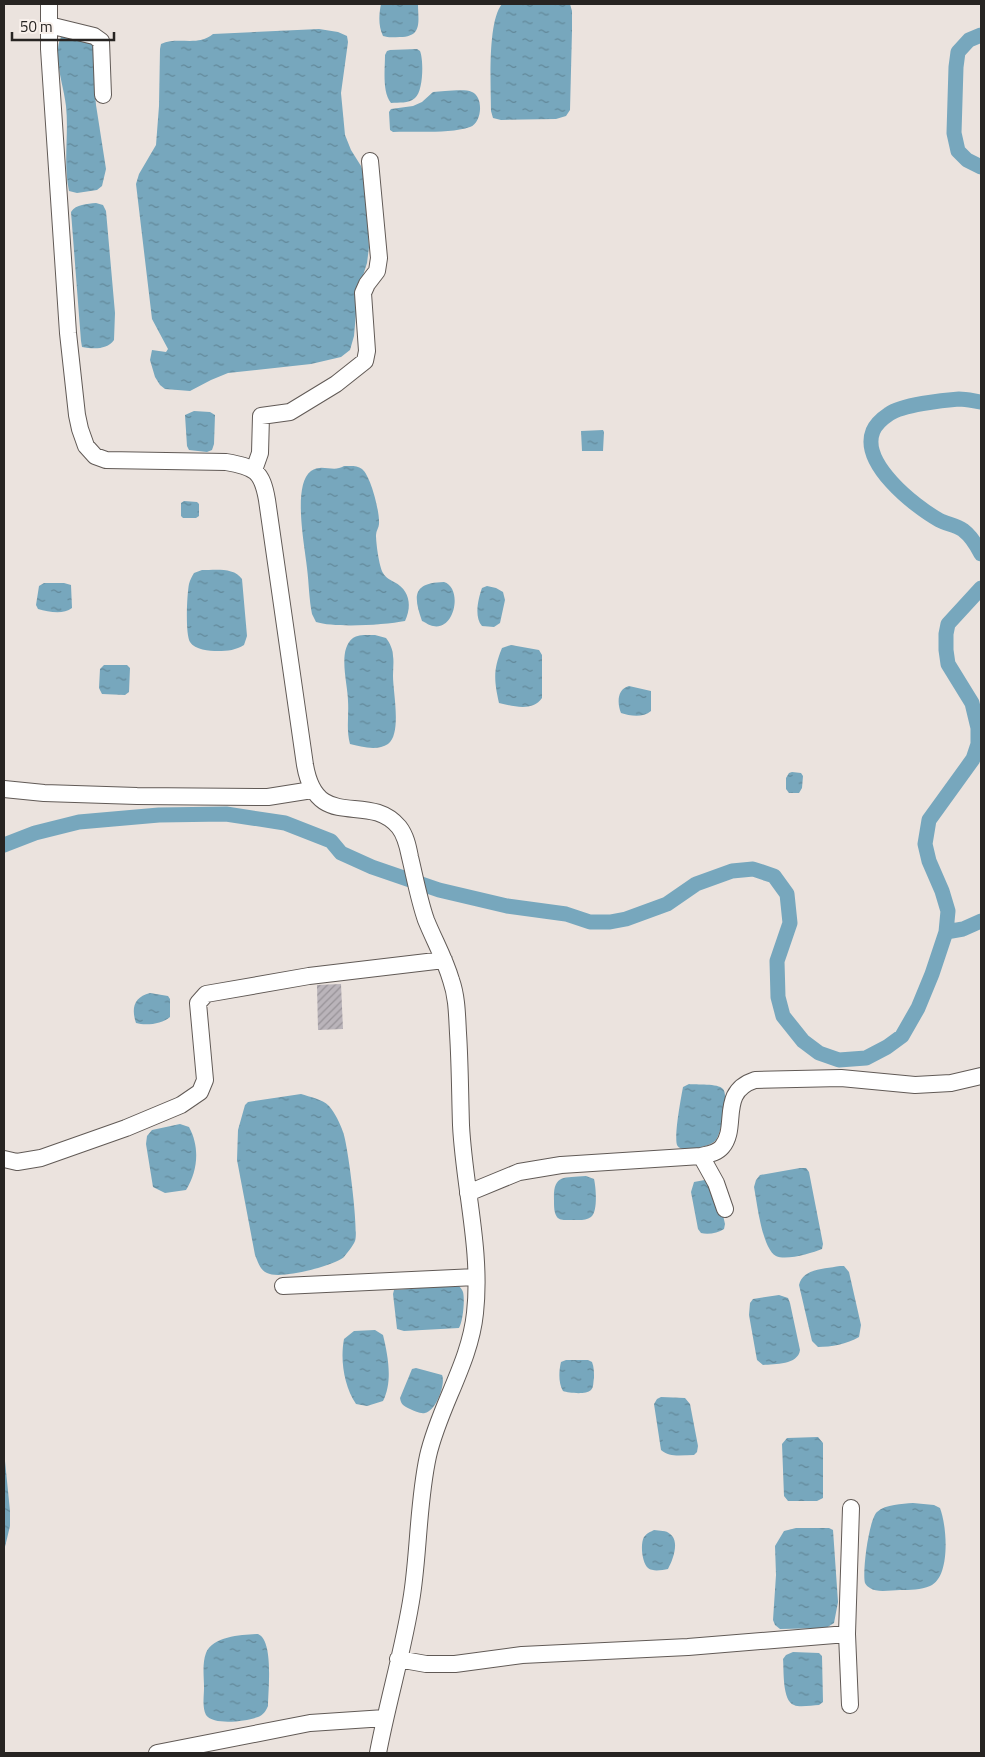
<svg xmlns="http://www.w3.org/2000/svg" width="985" height="1757" font-family="'Titillium Web',sans-serif">
	<defs>
		<pattern id="water-ripples" width="26" height="14" patternUnits="userSpaceOnUse" patternTransform="scale(1.25)"><rect width="26" height="14" fill="#77a7bd"/><path d="M2 4q2-2 4 0t4 0M15 11q2-2 4 0t4 0" fill="none" stroke="#628899"/></pattern>
		<pattern id="building-hatch" width="6" height="6" patternUnits="userSpaceOnUse" patternTransform="scale(1.25)"><rect width="6" height="6" fill="#bab4ba"/><path d="M-1 1l2-2M0 6l6-6M5 7l2-2" fill="none" stroke="#979297"/></pattern>
	</defs>
	<rect width="100%" height="100%" fill="#ebe3de"/>
	<!-- water -->
	<path fill="url(#water-ripples)" d="M381,4H418C418,21 423,37 400,37C394,37 389,38 383,36C378,26 379,14 381,4Z
		M502,4H570L572,11V31L570,110L566,116L556,119L501,120L493,118L491,111C491,87 487,22 502,4Z
		M319,29L338,32L347,36L348,42L341,93L345,135L351,150L361,166L365,177L369,247L367,263L358,291L354,336L350,350L341,357L311,364L228,373L211,380L190,391L165,389L160,385L155,377L150,360L152,350L166,352L168,349L152,319L136,184L139,174L156,145L159,106L160,49L161,44C178,36 198,47 213,34Z
		M66,35L92,41L94,45V81L96,105L106,169L102,186L97,190L77,193L69,191C63,163 69,134 66,106C64,86 52,55 61,37Z
		M417,49L420,51C424,61 423,92 415,98C408,104 399,102 391,103C382,92 385,69 385,55L387,51L390,50Z
		M445,91C453,91 465,89 472,92C484,97 482,123 470,127C450,134 414,131 393,132L390,130L389,112L391,109L413,106L422,102L433,92Z
		M96,203L103,205L106,211L115,313L114,340C107,350 93,349 82,347L81,341L71,212C76,204 87,204 96,203Z
		M194,411L210,412L215,415L214,444L212,450L207,452L189,450L187,446L185,415Z
		M603,430L604,432L603,451H582L581,431Z
		M344,466C350,466 357,465 362,469C371,476 380,513 379,524C379,527 376,531 376,535C376,543 379,566 383,573C386,578 389,579 394,582C410,590 412,606 405,621C385,625 335,628 316,622L312,614C309,599 309,584 307,568C305,547 292,485 311,471C322,463 333,473 344,466Z
		M184,501L197,502L199,504V516L196,518H183L181,516V503Z
		M202,570C215,570 234,567 242,579L247,636L244,645C236,650 228,651 218,651C209,651 195,650 190,642C185,633 187,594 189,584C190,580 192,576 194,573Z
		M444,582C463,588 455,631 433,626C430,626 425,622 422,621C413,595 413,583 444,582Z
		M44,583H64L71,585L72,608C63,615 49,612 38,609L36,605L39,586Z
		M487,586L496,588L503,592L505,600L500,623L494,627L482,626C474,617 478,599 482,588Z
		M375,635L386,638C390,643 393,650 393,656C394,662 393,669 393,676C393,692 402,734 388,744C378,751 361,747 350,744C346,729 349,716 348,701C348,684 337,650 353,638C358,634 369,635 375,635Z
		M511,645L539,650L542,655V698C533,712 512,706 499,703C494,680 493,670 502,648Z
		M104,665H127L130,668L129,692L125,695L102,694L99,688L100,669Z
		M629,686L651,691V711C643,718 630,716 621,713C617,703 617,689 629,686Z
		M792,772L801,773L803,776L802,788L799,793H789L786,789V778L789,773Z
		M150,993L168,996L170,999V1017C162,1024 146,1026 136,1023C131,1008 134,997 150,993Z
		M689,1084C696,1085 718,1083 723,1089C729,1095 721,1134 716,1140C710,1147 681,1154 677,1145C674,1135 681,1098 683,1087Z
		M301,1094C310,1097 322,1099 329,1106C335,1113 340,1123 343,1132C348,1144 359,1233 355,1241C353,1246 347,1253 344,1257C333,1266 280,1280 267,1273C260,1270 258,1262 255,1255L237,1160L238,1130L245,1105L248,1102Z
		M180,1124L189,1127C200,1147 198,1171 186,1190L165,1193L153,1187L146,1144L147,1136L152,1130Z
		M800,1168H806L809,1172L823,1244L822,1249C812,1253 786,1261 776,1256C762,1249 757,1202 754,1187L756,1180L760,1175Z
		M586,1176L594,1179C596,1187 598,1212 591,1217C586,1221 578,1220 572,1220C567,1220 560,1221 557,1217C554,1213 554,1206 554,1201C553,1174 563,1178 586,1176Z
		M710,1179L717,1189L725,1224L724,1229C718,1233 708,1235 701,1233L698,1229L691,1192L694,1182Z
		M840,1266H844L849,1272L861,1325L859,1337C847,1344 831,1347 818,1347L812,1341L799,1285C803,1268 825,1269 840,1266Z
		M458,1285C460,1287 462,1289 463,1292C465,1300 463,1321 459,1328L404,1331L397,1329L393,1294L394,1290Z
		M779,1295L788,1298L790,1303L800,1350C798,1365 775,1364 763,1365L757,1360L749,1315L750,1303L753,1299Z
		M375,1330L383,1335C388,1356 393,1381 383,1401L367,1406L356,1404C344,1386 340,1360 344,1339L354,1331Z
		M566,1360H588L592,1362C594,1367 594,1372 594,1378C593,1382 594,1387 591,1390C586,1395 569,1393 563,1391C558,1383 559,1370 561,1362Z
		M416,1368L442,1375C446,1384 436,1411 425,1413C420,1414 415,1411 410,1409C404,1406 401,1405 400,1398L412,1369Z
		M661,1397L685,1398L690,1404L698,1446L697,1452L694,1455C682,1455 670,1458 661,1450L654,1404L657,1399Z
		M818,1437L823,1443V1498L817,1501H788L784,1496L782,1444L787,1438Z
		M4,1451L10,1511V1526L4,1551Z
		M913,1503L934,1505L940,1508C947,1526 951,1577 930,1586C921,1590 910,1590 900,1590C891,1590 877,1593 870,1588C868,1587 866,1585 865,1583C862,1572 869,1519 877,1512C886,1504 902,1504 913,1503Z
		M796,1528H829L833,1530L838,1602L834,1623L826,1628L780,1629L775,1625L773,1620L776,1575L775,1546L784,1531Z
		M654,1530C660,1531 666,1530 670,1534C680,1541 673,1560 668,1569C662,1570 653,1572 648,1568C642,1563 640,1544 644,1537C647,1533 650,1532 654,1530Z
		M258,1634C274,1641 268,1690 268,1706C266,1711 263,1715 258,1717C247,1721 214,1726 206,1715C202,1708 204,1695 204,1688C204,1677 202,1663 206,1653C213,1636 242,1635 258,1634Z
		M793,1652L819,1653L822,1656L823,1702L819,1705C812,1705 800,1708 794,1705C782,1701 784,1670 783,1659L786,1655Z"/>
	<g fill="none" stroke-linecap="round" stroke-linejoin="round">
		<!-- canal -->
		<path stroke="#77a7bd" stroke-width="15" d="M981,35L969,40L958,52L956,67L954,133L958,151L967,160L981,167
			M981,402C974,401 966,399 959,399C943,400 901,405 889,414C883,418 876,424 873,431C860,463 914,506 939,520C946,524 956,525 963,530C971,536 977,546 981,554
			M4,845L35,833L79,822L159,815L226,814L285,823L331,841L341,853L372,867L439,890L507,906L566,914L590,922H610L626,919L667,904L696,884L732,871L753,869L774,876L787,894L790,923L777,961L778,997L783,1016L803,1041L819,1053L839,1060L866,1058L887,1047L902,1036L918,1008L932,974L946,932L948,911L942,891L929,861L925,844L929,820L973,759L978,744V728L972,703L948,664L946,650V634L948,624L981,588
			M946,932L963,929L981,921"/>
	</g>
	<!-- building -->
	<path fill="url(#building-hatch)" d="M341,984L343,1029L318,1030L317,985Z"/>
	<g fill="none" stroke-linecap="round" stroke-linejoin="round">
		<defs>
			<path id="minor" d="M49,4V49L68,333L77,415L80,429L86,446L95,456L106,460L226,462C255,467 262,471 267,500L305,765C317,834 368,790 399,827C406,836 408,847 410,857C415,878 419,900 426,920C434,940 445,959 451,980C457,997 457,1015 458,1033C460,1064 460,1094 461,1125C464,1187 482,1250 475,1313C470,1363 439,1407 428,1456C418,1502 419,1549 412,1595C404,1648 388,1700 378,1753
				M49,25L94,36L101,41L103,95
				M254,470L260,453L261,416L290,412L336,384L365,361L367,351L363,293L367,284L377,271L379,258L370,161
				M4,789L44,793L137,796L268,797L312,790
				M701,1156L716,1183L725,1209
				M4,1159L17,1162L41,1158L126,1128L181,1105L200,1092L205,1080L198,1003L206,994L309,976L444,960
				M468,1193L519,1172L561,1165L701,1156C709,1154 717,1153 722,1147C739,1127 718,1092 755,1080L841,1078L915,1085L951,1083L981,1076
				M283,1286L476,1277
				M398,1659L426,1664H455L522,1655L688,1647L847,1634
				M850,1705L847,1634L851,1508
				M157,1753L310,1723L385,1718"/>
		</defs>
		<!-- minor casing -->
		<use href="#minor" stroke="#615a56" stroke-width="18"/>
		<!-- minor -->
		<use href="#minor" stroke="#fff" stroke-width="16"/>
	</g>
	<!-- border -->
	<rect width="985" height="1757" fill="none" stroke="#272422" stroke-width="10"/>
	<!-- scale -->
	<path d="M12 32v8h102v-8" fill="none" stroke="#272422" stroke-width="2.5"/>
	<text x="20" y="32" font-size="15" fill="#272422" stroke="#f8f0eb" stroke-width="4" paint-order="stroke">50 m</text>
</svg>
